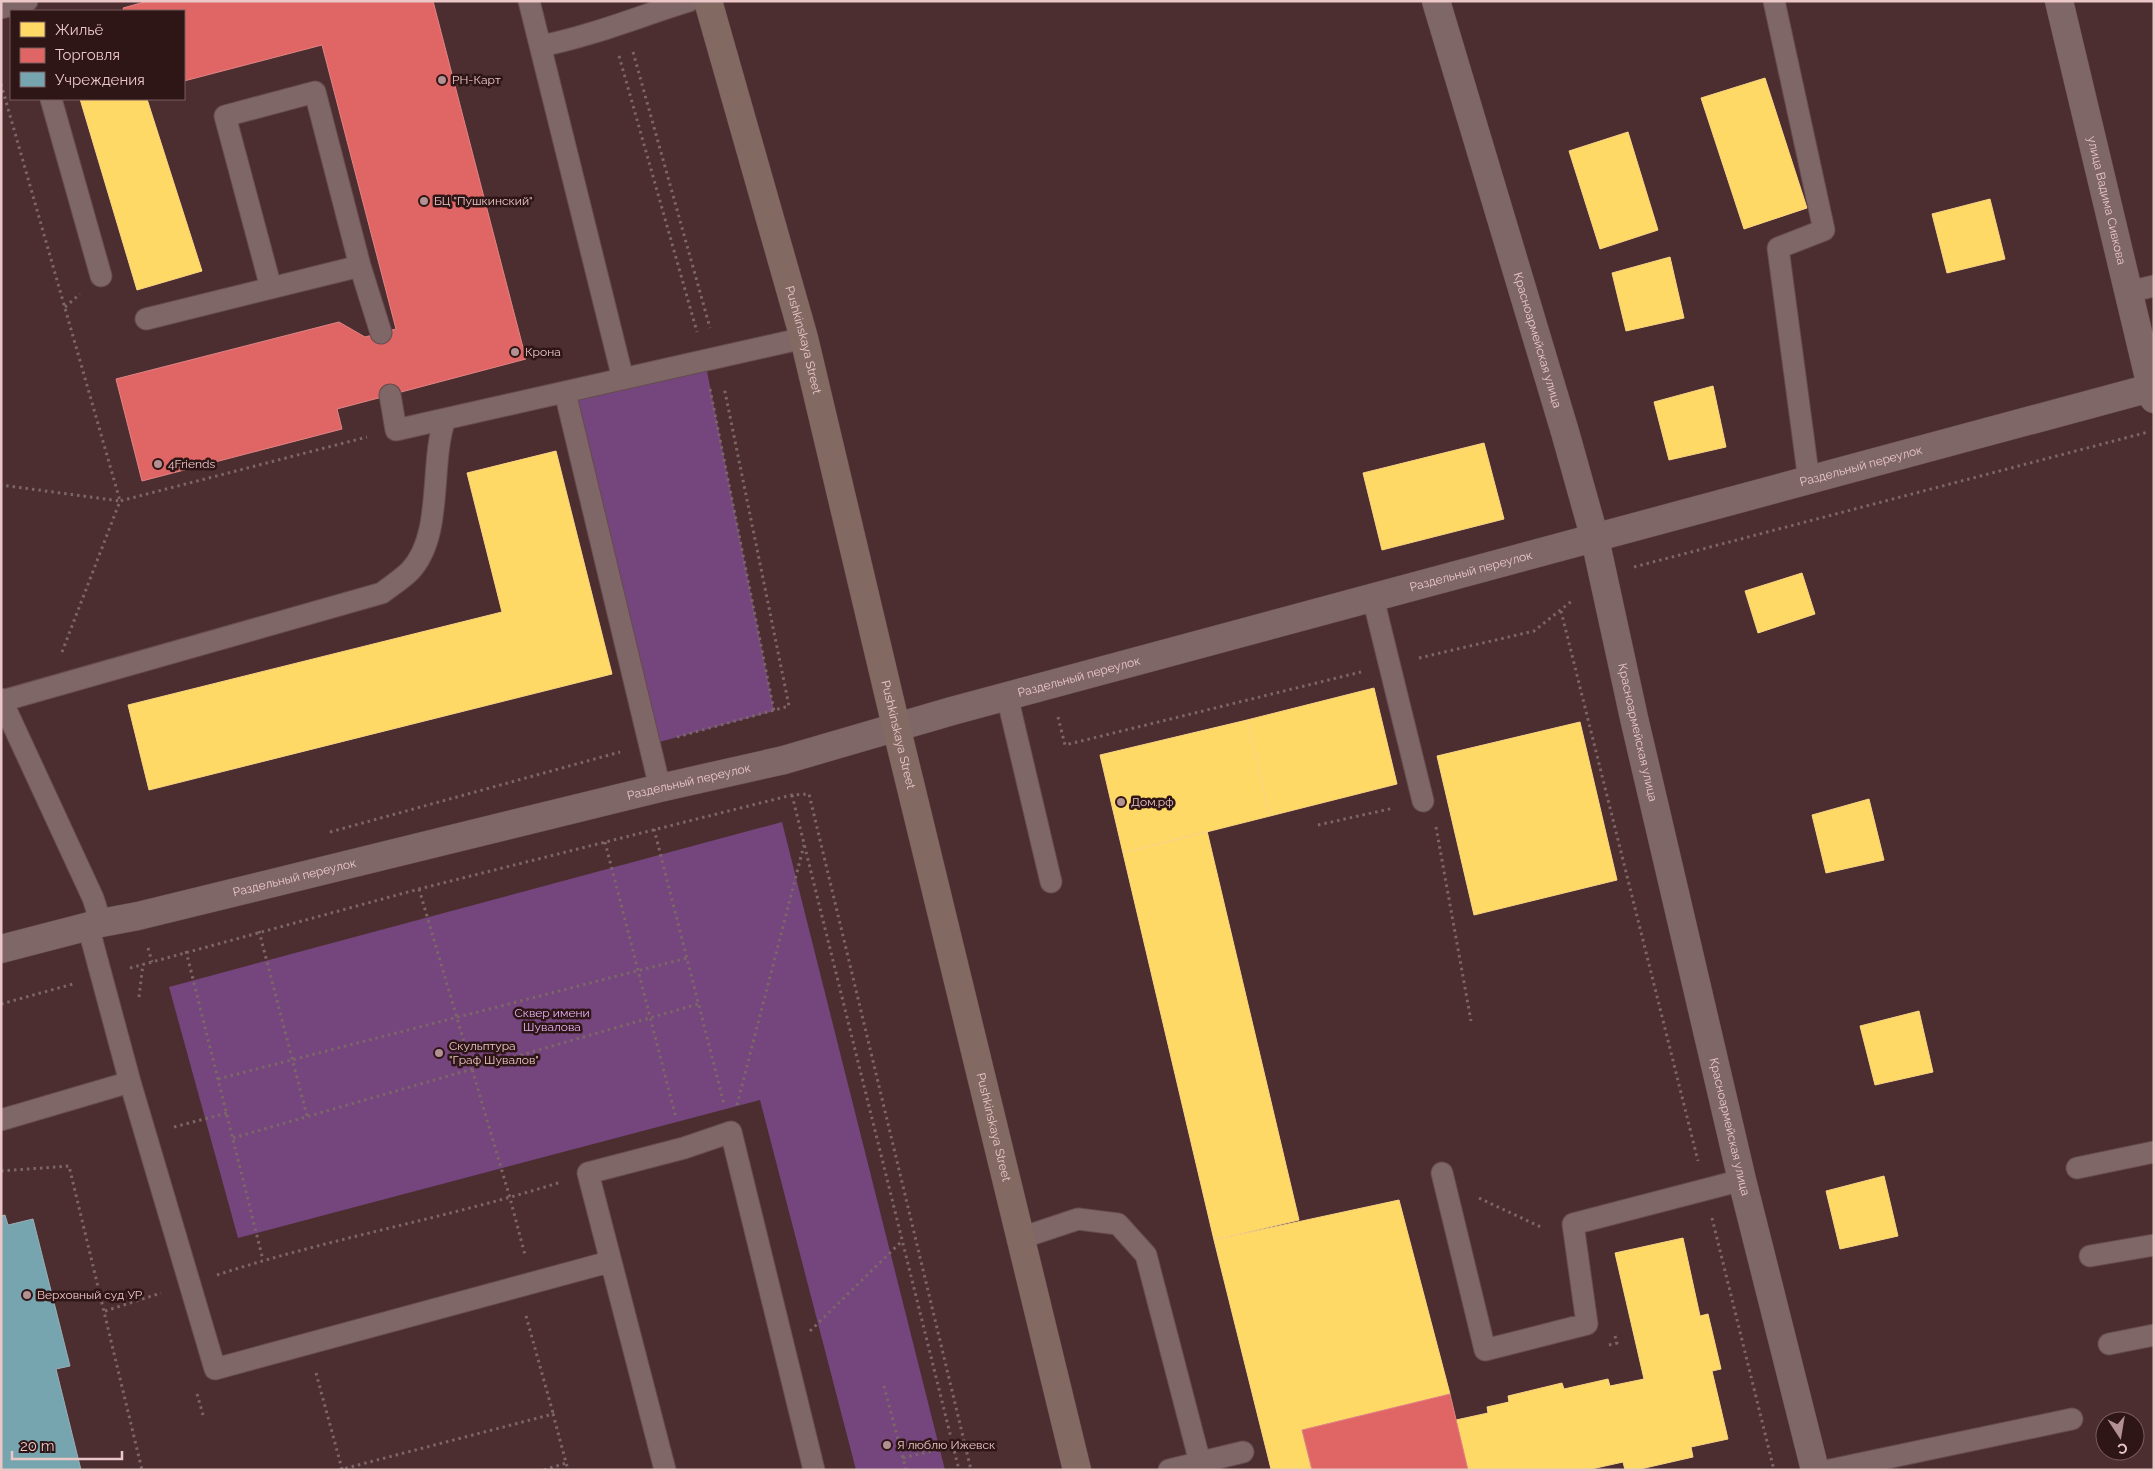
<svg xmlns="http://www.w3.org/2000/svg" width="2155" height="1471" font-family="Raleway,sans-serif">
	<rect width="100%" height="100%" fill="#4c2e30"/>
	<!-- green -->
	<path fill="#75457d" d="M705,361L774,711L648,745L565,392Z
		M782,822L945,1470H856L760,1100L238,1238L169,987Z"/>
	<!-- homes -->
	<path fill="#ffd966" stroke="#f9d483" d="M1765,78L1807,208L1744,229L1701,98Z
		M80,99H147L202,271L137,290Z
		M1628,132L1658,230L1600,249L1569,151Z
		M1990,199L2005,259L1947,273L1932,214Z
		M1670,257L1684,318L1626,331L1612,273Z
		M1713,386L1726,447L1669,460L1654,402Z
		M1484,443L1504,519L1382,550L1363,473Z
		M556,451L612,674L149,790L128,705L502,612L467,473Z
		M1802,573L1815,614L1758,633L1745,591Z
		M1374,688L1397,784L1270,816L1247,720Z
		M1247,720L1270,816L1123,853L1100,755Z
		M1580,722L1617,880L1474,915L1437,756Z
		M1869,799L1884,860L1826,873L1812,815Z
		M1207,831L1299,1220L1214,1240L1123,853Z
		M1919,1011L1933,1072L1875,1085L1860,1026Z
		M1884,1176L1898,1236L1840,1249L1826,1191Z
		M1399,1200L1450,1394L1302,1430L1312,1470L1271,1469L1214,1240Z
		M1683,1238L1700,1316L1708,1314L1721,1369L1712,1371L1728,1439L1691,1447L1693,1457L1636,1470H1625L1623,1462L1587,1470H1468L1456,1420L1488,1413L1487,1407L1509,1402L1508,1396L1562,1383L1564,1389L1608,1379L1610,1386L1644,1379L1615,1253Z"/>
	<!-- shops -->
	<path fill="#e06666" stroke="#e38383" d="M148,1H433L526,359L337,409L342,429L142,481L116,379L339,322L365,337L396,329L322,45L184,81V11H124L123,8Z
		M1450,1394L1468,1470H1312L1302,1430Z"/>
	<!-- public -->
	<path fill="#76a5af" stroke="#99afb6" d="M5,1215L8,1225L33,1219L70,1366L56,1369L81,1470H1V1216Z"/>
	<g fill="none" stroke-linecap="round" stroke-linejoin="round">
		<defs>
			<path id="service" d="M529,1L623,379
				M1774,1L1824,230L1778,248L1809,481
				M1,8L27,1
				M541,46C592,36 640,16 689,1
				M51,99L101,276
				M271,288L225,116L315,92L360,266L381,333
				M2128,292L2154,286
				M146,319L360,266
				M565,392L660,788
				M390,395L396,430L804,338
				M1373,598L1423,801
				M1007,696L1051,882
				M1,699L93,898L101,923
				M2,701L382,593C391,586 402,579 410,571C444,535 429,465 445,419
				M88,926L130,1082L215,1369L609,1262
				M1,1120L130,1082
				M2077,1168L2154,1152
				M1442,1173L1485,1350L1587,1324L1573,1224L1742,1180
				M1021,1238L1078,1219L1118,1224L1146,1255L1202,1470
				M2090,1256L2154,1245
				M2109,1344L2154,1335
				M665,1470L588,1173L684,1148L731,1132L814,1470
				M1169,1470L1243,1452
				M1830,1470L2072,1419"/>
			<g id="minor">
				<path id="s1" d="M1436,1L1565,432L1595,539L1634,718L1742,1180L1815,1470"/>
				<path id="s2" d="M2059,1L2154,399"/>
				<path id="s3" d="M1,949L101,923L138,916L660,788L784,760L952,711L2154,387"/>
			</g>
			<g id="primary">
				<path id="s4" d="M708,1L804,338L896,726L1077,1470"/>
			</g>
		</defs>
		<!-- service casing -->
		<use href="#service" stroke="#674c4e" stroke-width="23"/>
		<!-- minor casing -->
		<use href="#minor" stroke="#674c4e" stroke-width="29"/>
		<!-- primary casing -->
		<use href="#primary" stroke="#674c4e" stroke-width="29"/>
		<!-- path -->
		<path stroke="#7c6667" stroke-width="3" stroke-dasharray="2.5 4" stroke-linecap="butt" d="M633,52L710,328
			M619,56L697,332
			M1,84L120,501L1,485
			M65,307L80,294
			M710,389L774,711
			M1634,567L2148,432
			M1561,611L1698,1161
			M62,652L120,501L367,437
			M1419,658L1534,631L1573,600
			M1058,717L1065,745L1361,672
			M677,737L789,706L724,387
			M792,795L959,1470
			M1318,825L1394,808
			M1436,827L1471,1021
			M654,829L724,1104
			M330,832L620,752
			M605,842L676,1118
			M419,889L510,1198L525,1255
			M259,931L307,1116
			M148,948L152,962
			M186,951L263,1260
			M130,968L419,889L792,795L809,794L971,1470
			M139,997L143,964
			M1,1004L73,984
			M218,1079L687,958
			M737,1105L804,845
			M174,1127L227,1113
			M233,1138L698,1004
			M1,1171L69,1166L142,1470
			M1479,1198L1543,1228
			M1712,1218L1774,1470
			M217,1275C330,1238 448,1218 561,1182
			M105,1311L161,1293
			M526,1316L553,1413
			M810,1331L902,1241
			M1609,1345L1617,1343L1615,1336
			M316,1373L342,1469
			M884,1386L906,1470
			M197,1394L203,1415
			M903,1458L965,1443
			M339,1470L553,1414L568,1470
			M544,1470L566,1463"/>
		<!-- service -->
		<use href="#service" stroke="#7f6767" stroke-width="21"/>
		<!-- minor -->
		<use href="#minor" stroke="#7f6767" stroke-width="28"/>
		<!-- primary -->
		<use href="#primary" stroke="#826a63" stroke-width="28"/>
	</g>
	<!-- markers -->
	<g fill="#b39192" stroke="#2e1516" stroke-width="2">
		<circle cx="442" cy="80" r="5"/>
		<circle cx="424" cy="201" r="5"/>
		<circle cx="515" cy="352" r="5"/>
		<circle cx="158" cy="464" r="5"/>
		<circle cx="1121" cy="802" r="5"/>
		<circle cx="439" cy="1053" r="5"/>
		<circle cx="27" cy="1295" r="5"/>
		<circle cx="887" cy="1445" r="5"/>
	</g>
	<g text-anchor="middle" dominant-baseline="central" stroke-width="5" stroke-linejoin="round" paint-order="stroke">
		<!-- poi labels -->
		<g font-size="12" fill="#ebc7c7" stroke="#2e1516" text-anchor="start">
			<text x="452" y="80">РН-Карт</text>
			<text x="434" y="201">БЦ "Пушкинский"</text>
			<text x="525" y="352">Крона</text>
			<text x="168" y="464">4Friends</text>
			<text x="1131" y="802">Дом.рф</text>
			<text x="449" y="1046">Скульптура<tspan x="449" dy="14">"Граф Шувалов"</tspan></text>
			<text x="37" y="1295">Верховный суд УР</text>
			<text x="897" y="1445">Я люблю Ижевск</text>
		</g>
		<!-- street labels -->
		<g font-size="12" fill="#ebc7c7" stroke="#2e1516">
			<text stroke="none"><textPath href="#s2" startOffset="205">улица Вадима Сивкова</textPath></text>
			<text stroke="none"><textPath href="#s4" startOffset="352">Pushkinskaya Street</textPath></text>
			<text stroke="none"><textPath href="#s1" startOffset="354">Красноармейская улица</textPath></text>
			<text stroke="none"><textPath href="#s3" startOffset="1922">Раздельный переулок</textPath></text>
			<text stroke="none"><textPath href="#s3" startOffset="1518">Раздельный переулок</textPath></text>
			<text stroke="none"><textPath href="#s3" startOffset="1112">Раздельный переулок</textPath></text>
			<text stroke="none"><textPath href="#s1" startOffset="759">Красноармейская улица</textPath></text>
			<text stroke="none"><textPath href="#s4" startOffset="758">Pushkinskaya Street</textPath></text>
			<text stroke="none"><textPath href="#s3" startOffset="708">Раздельный переулок</textPath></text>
			<text stroke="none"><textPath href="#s3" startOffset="302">Раздельный переулок</textPath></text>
			<text stroke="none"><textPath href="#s1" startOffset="1164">Красноармейская улица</textPath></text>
			<text stroke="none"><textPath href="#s4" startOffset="1162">Pushkinskaya Street</textPath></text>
		</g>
		<!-- park labels -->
		<g font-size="12" fill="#e9b3f8" stroke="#2e1516">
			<text x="552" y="1013">Сквер имени<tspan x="552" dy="14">Шувалова</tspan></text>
		</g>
	</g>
	<!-- border -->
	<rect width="2155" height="1471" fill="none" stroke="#ebc7c7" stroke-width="5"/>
	<!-- legend -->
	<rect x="10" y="10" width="175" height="90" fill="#2e1516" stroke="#7a5c5d"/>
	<rect x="20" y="22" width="25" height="15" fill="#ffd966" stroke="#7a5c5d"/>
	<text x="55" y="35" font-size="15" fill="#ebc7c7">Жильё</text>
	<rect x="20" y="48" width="25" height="15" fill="#e06666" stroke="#7a5c5d"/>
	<text x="55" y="60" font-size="15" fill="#ebc7c7">Торговля</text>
	<rect x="20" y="72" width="25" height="15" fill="#76a5af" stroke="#7a5c5d"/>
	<text x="55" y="85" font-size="15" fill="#ebc7c7">Учреждения</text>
	<!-- north arrow -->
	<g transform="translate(2120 1436) rotate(168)"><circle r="24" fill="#2e1516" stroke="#7a5c5d"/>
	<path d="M0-4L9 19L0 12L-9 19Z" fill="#b39192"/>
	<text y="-8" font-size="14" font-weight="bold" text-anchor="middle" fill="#ebc7c7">С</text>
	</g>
	<!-- scale -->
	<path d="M12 1451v8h110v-8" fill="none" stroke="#ebc7c7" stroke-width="2.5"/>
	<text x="20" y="1451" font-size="15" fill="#ebc7c7" stroke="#2e1516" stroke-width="4" paint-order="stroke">20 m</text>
</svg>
